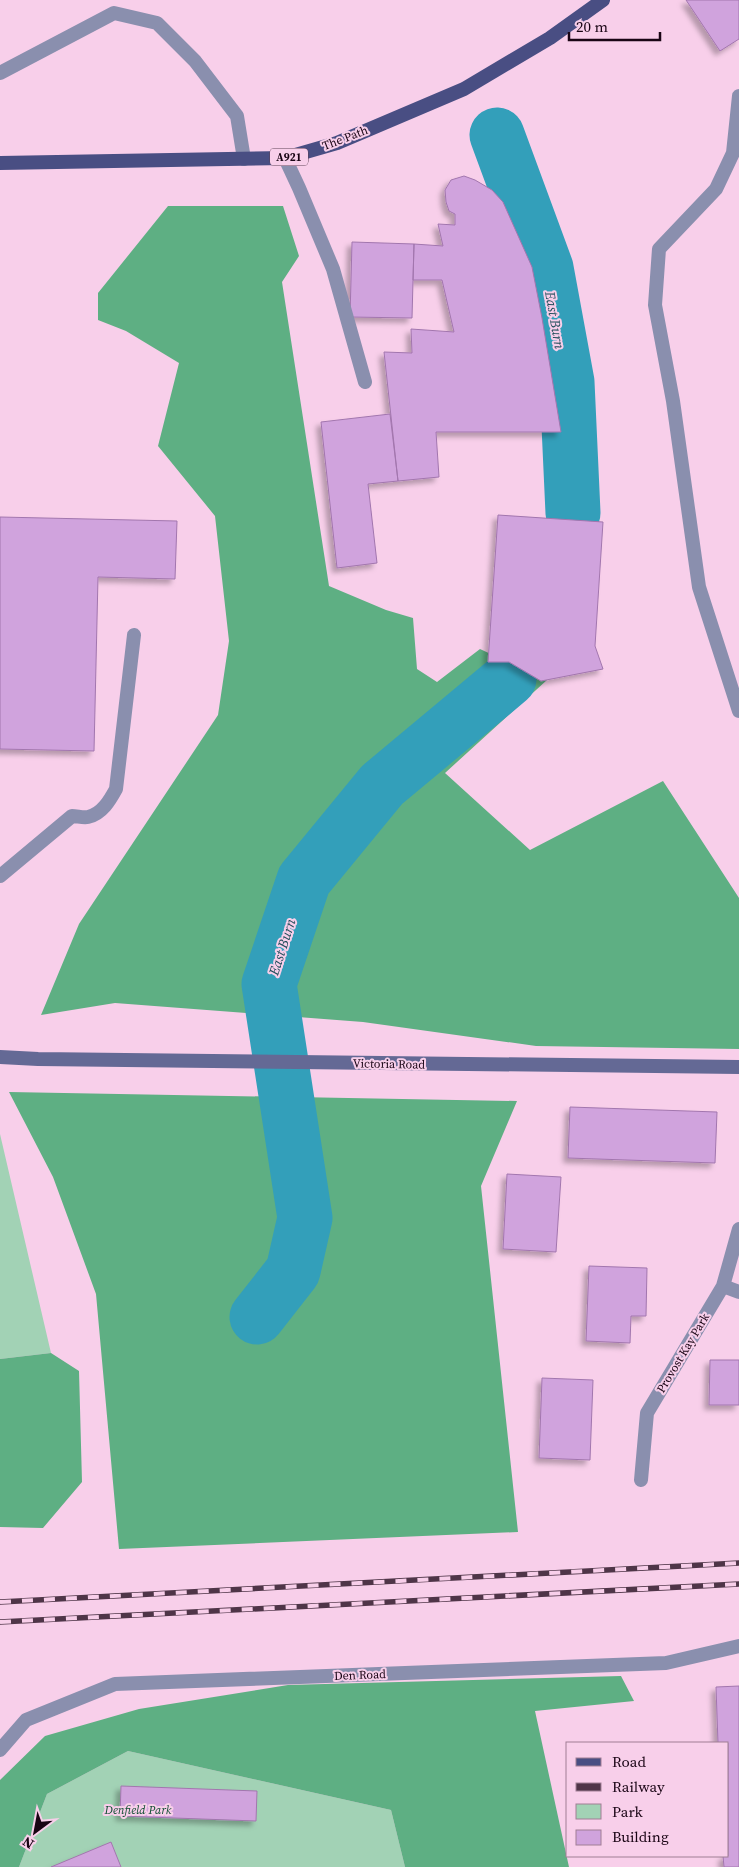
<svg xmlns="http://www.w3.org/2000/svg" width="739" height="1867" font-family="'Source Serif 4',serif">
	<defs>
		<filter id="shadow"><feDropShadow dx="-4.5" dy="4.5" stdDeviation="2.5" flood-color="#0004"/></filter>
	</defs>
	<rect width="100%" height="100%" fill="#f8cfea"/>
	<!-- green -->
	<path fill="#a2d2b5" d="M0,1134L51,1353L0,1359Z
		M128,1751L391,1810L405,1867H19L47,1794Z"/>
	<!-- forest -->
	<path fill="#5eaf83" d="M168,206H283L299,256L282,282L329,586L386,610L413,618L417,669L437,682L480,649L547,680L445,773L530,850L663,781L739,898V1049L536,1046L363,1022L115,1003L41,1015L79,924L218,715L229,641L215,516L158,446L179,363L126,331L98,320V293Z
		M9,1092L517,1101L481,1186L518,1532L119,1549L96,1294L53,1177Z
		M51,1353L79,1371L82,1482L43,1528L0,1527V1359Z
		M621,1676L634,1701L535,1711L569,1867H405L391,1810L128,1751L47,1794L19,1867H0V1780L45,1736L139,1709L288,1685Z"/>
	<g fill="none" stroke-linecap="round" stroke-linejoin="round">
		<!-- river -->
		<path stroke="#339fba" stroke-width="55" d="M497,135L546,268L567,382L573,513
			M257,1317L293,1271L305,1218L269,984L304,880L382,785L509,679"/>
	</g>
	<!-- building -->
	<path fill="#d0a3dd" stroke="#a276ae" filter="url(#shadow)" d="M686,0H739V39L720,51Z
		M464,176L475,180L492,190L503,202L532,267L542,318L561,432H436L439,477L398,481L384,352L412,353L411,329L454,332L442,280H413L414,244L443,246L438,224L455,225V214L449,211L446,202L445,190L451,180Z
		M352,242L414,244L412,318L350,317Z
		M390,414L398,481L368,484L377,563L337,568L321,422Z
		M498,515L603,522L595,646L603,669L541,681L509,662H488Z
		M0,517L177,521L175,579L98,577L94,751L0,749Z
		M570,1107L717,1112L715,1163L568,1158Z
		M507,1174L561,1177L556,1252L503,1249Z
		M589,1266L647,1268L646,1316H631L630,1343L586,1341Z
		M710,1360H739V1405H709Z
		M542,1378L593,1380L590,1460L539,1458Z
		M739,1686V1867H724L723,1856H728V1743H718L716,1687Z
		M121,1786L257,1791L256,1821L120,1816Z
		M111,1842L121,1867H51Z"/>
	<g fill="none" stroke-linecap="round" stroke-linejoin="round">
		<!-- service -->
		<path stroke="#8a8fae" stroke-width="14" d="M0,73L114,13L157,23L195,61L237,116L244,159
			M739,96L733,153L716,189L659,249L655,305L673,401L699,587L739,711
			M285,158L299,188L333,269L365,382
			M0,876L72,816C77,816 83,818 88,817C102,814 110,800 116,789L134,635"/>
		<!-- minor -->
		<path stroke="#8a8fae" stroke-width="14" d="M723,1286L739,1292
			M641,1480L647,1413L723,1286L739,1229
			M0,1750L26,1720L115,1684L666,1663L739,1646"/>
		<!-- secondary -->
		<path stroke="#646995" stroke-width="14" d="M0,1057L38,1059L739,1067"/>
		<!-- primary -->
		<path stroke="#494e83" stroke-width="14" d="M0,163L285,158L337,143L464,89L550,38L603,0"/>
		<defs>
			<path id="rail" d="M0,1602L739,1563
				M0,1622L739,1584"/>
		</defs>
		<!-- rail casing -->
		<use href="#rail" stroke="#4f3548" stroke-width="5.5"/>
		<!-- rail -->
		<use href="#rail" stroke="#f8cfea" stroke-width="4" stroke-dasharray="11" stroke-linecap="butt"/>
	</g>
	<g text-anchor="middle" dominant-baseline="central" stroke-width="4" stroke-linejoin="round" paint-order="stroke">
		<!-- shield labels -->
		<rect fill="#f8cfea" stroke="#5c4154" stroke-width="1" x="270" y="148.5" width="38" height="17" rx="4"/>
		<g font-size="11" font-weight="bold" fill="#190414">
			<text x="289" y="157">A921</text>
		</g>
		<!-- street labels -->
		<g font-size="12" fill="#190414" stroke="#f8cfea">
			<text transform="translate(345 138) rotate(-21)">The Path</text>
			<text transform="translate(389 1064) rotate(1)">Victoria Road</text>
			<text transform="translate(683 1353) rotate(-59)">Provost Kay Park</text>
			<text transform="translate(360 1675) rotate(-2)">Den Road</text>
		</g>
		<!-- park labels -->
		<g font-size="12" font-style="italic" fill="#0d4d30" stroke="#f8cfea">
			<text x="138" y="1810">Denfield Park</text>
		</g>
		<!-- water labels -->
		<g font-size="14" font-style="italic" fill="#224e5b" stroke="#f8cfea">
			<text transform="translate(555 320) rotate(80)">East Burn</text>
			<text transform="translate(282 947) rotate(-72)">East Burn</text>
		</g>
	</g>
	<!-- legend -->
	<rect x="566" y="1742" width="162" height="115" fill="#f8cfea" stroke="#9f7e94"/>
	<rect x="576" y="1758" width="25" height="8" fill="#494e83" stroke="#9f7e94"/>
	<text x="612" y="1767" font-size="15" fill="#190414">Road</text>
	<rect x="576" y="1783" width="25" height="8" fill="#4f3548" stroke="#9f7e94"/>
	<text x="612" y="1792" font-size="15" fill="#190414">Railway</text>
	<rect x="576" y="1804" width="25" height="15" fill="#a2d2b5" stroke="#9f7e94"/>
	<text x="612" y="1817" font-size="15" fill="#190414">Park</text>
	<rect x="576" y="1830" width="25" height="15" fill="#d0a3dd" stroke="#9f7e94"/>
	<text x="612" y="1842" font-size="15" fill="#190414">Building</text>
	<!-- north arrow -->
	<g transform="translate(35 1832) rotate(212)" stroke="#f8cfea" stroke-width="4" paint-order="stroke">
	<path d="M0-4L9 19L0 12L-9 19Z" fill="#190414"/>
	<text y="-8" font-size="14" font-weight="bold" text-anchor="middle" fill="#190414">N</text>
	</g>
	<!-- scale -->
	<path d="M569 32v8h91v-8" fill="none" stroke="#190414" stroke-width="2.5"/>
	<text x="576" y="32" font-size="15" fill="#190414" stroke="#f8cfea" stroke-width="4" paint-order="stroke">20 m</text>
</svg>
